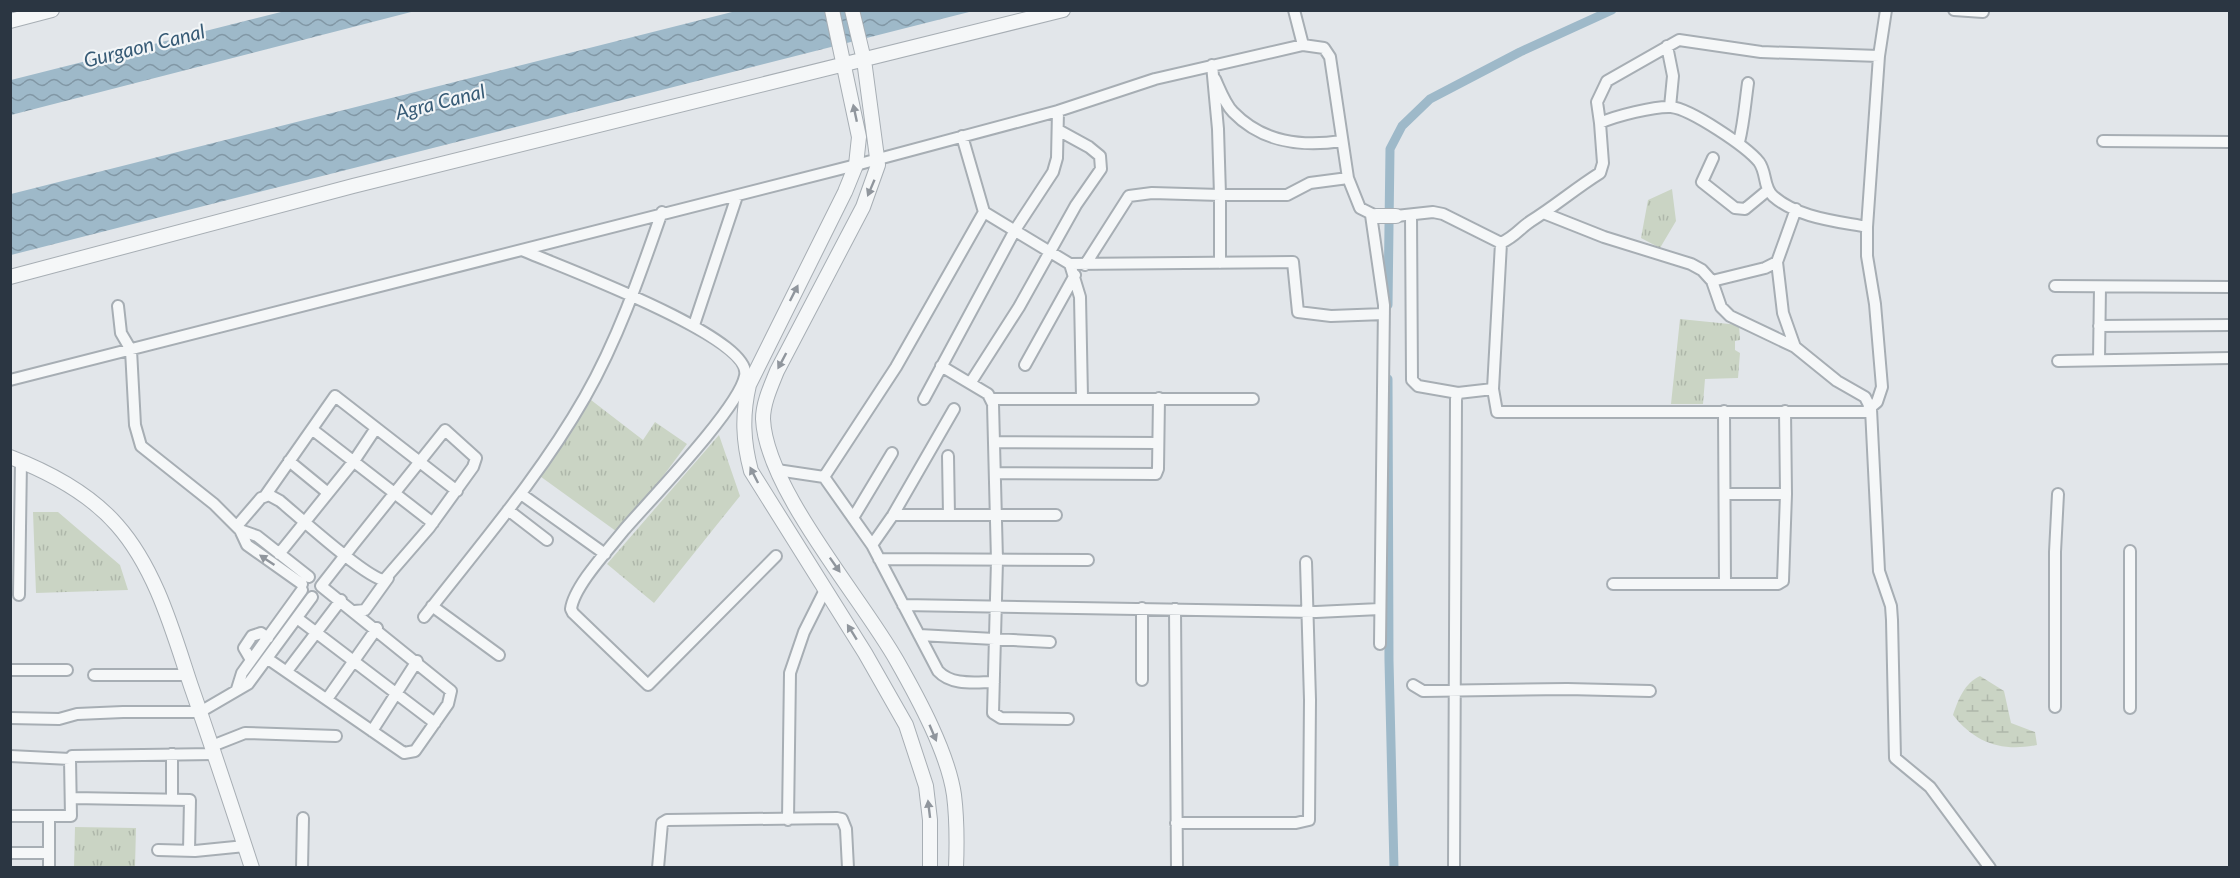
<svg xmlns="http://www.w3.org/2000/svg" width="2240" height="878" font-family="Lato,sans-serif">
	<defs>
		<pattern id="wetland-marsh" width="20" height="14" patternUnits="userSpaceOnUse" patternTransform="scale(1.5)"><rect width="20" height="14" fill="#cad4c4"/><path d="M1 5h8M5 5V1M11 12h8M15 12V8" fill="none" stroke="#aeb7aa"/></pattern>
		<pattern id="park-tufts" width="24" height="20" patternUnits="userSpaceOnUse" patternTransform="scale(1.5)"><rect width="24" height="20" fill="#cad4c4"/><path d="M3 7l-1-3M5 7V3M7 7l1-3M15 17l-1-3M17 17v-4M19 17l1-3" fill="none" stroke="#aeb7aa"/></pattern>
		<pattern id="water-waves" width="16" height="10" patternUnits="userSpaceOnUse" patternTransform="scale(1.5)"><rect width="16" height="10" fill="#9eb9c9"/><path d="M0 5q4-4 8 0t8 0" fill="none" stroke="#8197a5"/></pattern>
	</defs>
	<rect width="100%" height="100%" fill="#e2e6ea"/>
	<!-- wetland -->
	<path fill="url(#wetland-marsh)" d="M1980,676L2004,691L2011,723L2035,732L2037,745C2002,752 1975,743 1953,715C1959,698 1964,684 1980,676Z"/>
	<!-- park -->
	<path fill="url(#park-tufts)" d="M1672,189L1676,221L1660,248L1641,238L1648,200Z
		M1680,319L1739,325L1740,340L1735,341V350L1740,353L1738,378L1705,379L1703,404H1671Z
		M591,400L643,440L655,422L687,444L620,534L537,474Z
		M719,435L740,496L654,603L607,564Z
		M33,512H58L120,565L128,590L36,593Z
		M75,827L136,828L135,867H74Z"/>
	<!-- water -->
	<path fill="url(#water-waves)" d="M285,11H415L11,115V80Z
		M736,11H973L11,255V194Z"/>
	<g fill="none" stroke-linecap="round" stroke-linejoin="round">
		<!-- canal -->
		<path stroke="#9eb9c9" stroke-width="9" d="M1388,305L1390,149L1402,126L1430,99L1520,52L1612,10
			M1388,379L1389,661L1394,868"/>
		<defs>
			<path id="minor" d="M1294,10L1303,45
				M1954,10L1983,12
				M1667,46L1673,76L1670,107
				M1215,79C1220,90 1225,104 1233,112C1263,143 1302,147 1342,141
				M1600,123L1597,102L1607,81L1679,40L1761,52L1879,56
				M962,136L984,212L1070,264L1293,262L1298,312L1331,316L1384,314
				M2103,141L2230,142
				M1739,142C1744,122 1745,104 1748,83
				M1713,158L1702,182L1735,208L1745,209L1768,190
				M1546,214L1604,237L1691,264L1702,270L1712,281L1721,307L1730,316L1795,347L1837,381L1865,397L1871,409L1879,571L1891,606L1892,620L1895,758L1930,787L1990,868
				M1371,215L1384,305L1380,644
				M1411,215L1412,380L1418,386L1458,393
				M1396,216L1433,212L1443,214L1501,243L1493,389L1497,412H1865L1877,402L1882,387L1875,304L1867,256V227L1879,56L1886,10
				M1501,243C1516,236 1520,228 1531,221C1555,206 1576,188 1600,173L1603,163L1600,123C1615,116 1655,106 1671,107C1691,109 1747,147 1759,162C1767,173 1763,187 1773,196C1798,218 1836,221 1867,227
				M522,250C556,265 754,337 745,376C739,408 649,501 624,530C609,549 574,586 571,609L573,613L648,685L776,556
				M1777,262L1783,313L1795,347
				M1220,263V195H1287L1310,183L1348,178
				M1070,264L1080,297L1082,397
				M1085,265L1129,196L1152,193L1220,195L1218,129L1212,65
				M1712,281L1765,268L1777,262L1796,209
				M2055,286L2230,287
				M118,306L121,333L131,350L135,425L141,446L214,504L240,530L257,536L309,577
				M694,325L737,196
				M2099,326L2230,325
				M2099,359L2100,287
				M2058,361L2230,358
				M1025,365L1075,275
				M941,366L988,394L993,404L997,560L993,713L1001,718L1068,719
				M10,380L856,165L1058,111L1155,79L1303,45L1324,48L1330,57L1348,178L1360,208L1376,216
				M971,382L1019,307L1076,205L1101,169L1100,156L1089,147L1058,130
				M924,399L1015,230L1053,172L1057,158L1058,111
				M992,399H1253
				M1724,411L1725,584
				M313,430L433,523
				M994,442L1158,443
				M948,456L949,515
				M289,461L328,493
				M777,470L824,477L872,545L938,671C952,686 975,682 994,682
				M995,473L1156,474L1158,469L1159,398
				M824,477L896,367L984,212
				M521,494L605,554
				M1726,494H1786
				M265,496L335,396L457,491
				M508,510L547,540
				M893,515H1056
				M853,518L892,453
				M237,526L261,498L269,495L280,501C298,516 366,578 384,580L429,528L473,467L476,458L445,430L353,545L321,586L451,691L448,704L415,751L404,753L268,659
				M240,530L247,545L302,584
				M872,545L893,515L954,409
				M279,554L354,461L376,428
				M879,559L1088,560
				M1613,584H1778L1783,581L1786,494L1785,411
				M19,595L21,461
				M903,605L1316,612L1380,609
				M432,606L499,655
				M1142,608V680
				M1175,609L1177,868
				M355,611L365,610L388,578
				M424,617C480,545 540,476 585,397C618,339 640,275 662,212
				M297,618L435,723
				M919,635L1050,642
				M251,660L244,648L252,636L261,633L268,638
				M10,670H67
				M287,671L341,600
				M94,675H188
				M1413,685L1423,691L1567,689L1650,691
				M237,689L242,673L302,590
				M327,699L377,628
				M2055,707V552L2058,494
				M2130,708V551
				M10,718L59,719L77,714L123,712H200L248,684L312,597
				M372,731L417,661
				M212,746L245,733L336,736
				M172,754V799
				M10,756L70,759L72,756L214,754
				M72,798L190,800L189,851
				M10,816H71L70,759
				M49,816V853
				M788,820L790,673L804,632L825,590
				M1176,823H1296L1309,820L1310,700L1306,562
				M158,850L195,851L245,846
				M10,853H49V868
				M302,868L303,818
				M658,868L662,823L667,820L837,818L842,819L846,829L848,868
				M1454,868L1456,399L1458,393L1493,389"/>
			<path id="tertiary" d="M832,10L859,137L856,165L845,192L749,385C742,415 743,441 751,471L865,653L906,725L926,786L930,820V868
				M852,10L864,60L878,165L863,207L777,371C771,386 763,403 763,419C766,489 861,597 897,661C918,698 948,753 954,795C957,819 957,843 956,868
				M10,21L52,10
				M1376,216H1396
				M10,277L353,186L1063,10
				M10,457C49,472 90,494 117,525C156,569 173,632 191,686C212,746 232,807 252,868"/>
		</defs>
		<!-- minor casing -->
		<use href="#minor" stroke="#a7aeb4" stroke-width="14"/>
		<!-- tertiary casing -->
		<use href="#tertiary" stroke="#a7aeb4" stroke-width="16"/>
		<!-- minor -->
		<use href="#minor" stroke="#f5f7f8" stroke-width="10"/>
		<!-- tertiary -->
		<use href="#tertiary" stroke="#f5f7f8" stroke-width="14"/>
	</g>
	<!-- one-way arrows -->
	<defs><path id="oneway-solid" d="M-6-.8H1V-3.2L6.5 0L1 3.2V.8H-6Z" transform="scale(1.5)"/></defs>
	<g fill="#90969d">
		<use href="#oneway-solid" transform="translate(855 113) rotate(-102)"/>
		<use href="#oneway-solid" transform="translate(871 188) rotate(113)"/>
		<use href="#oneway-solid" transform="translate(794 293) rotate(-63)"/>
		<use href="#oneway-solid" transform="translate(782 361) rotate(118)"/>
		<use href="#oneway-solid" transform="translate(754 475) rotate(-117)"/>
		<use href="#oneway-solid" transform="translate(267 560) rotate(-146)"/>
		<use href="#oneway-solid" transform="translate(835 565) rotate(55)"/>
		<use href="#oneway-solid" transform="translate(852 632) rotate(-122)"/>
		<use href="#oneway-solid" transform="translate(933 733) rotate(67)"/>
		<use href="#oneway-solid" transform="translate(929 809) rotate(-97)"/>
	</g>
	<g text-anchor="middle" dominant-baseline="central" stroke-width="4.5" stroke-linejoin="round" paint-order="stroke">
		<!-- water labels -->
		<g font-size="20" font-style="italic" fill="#365a75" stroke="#f2f5f7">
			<text transform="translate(144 45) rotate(-14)">Gurgaon Canal</text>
			<text transform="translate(440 101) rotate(-14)">Agra Canal</text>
		</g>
	</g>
	<!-- border -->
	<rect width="2240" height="878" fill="none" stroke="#2b3642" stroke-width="24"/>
</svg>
